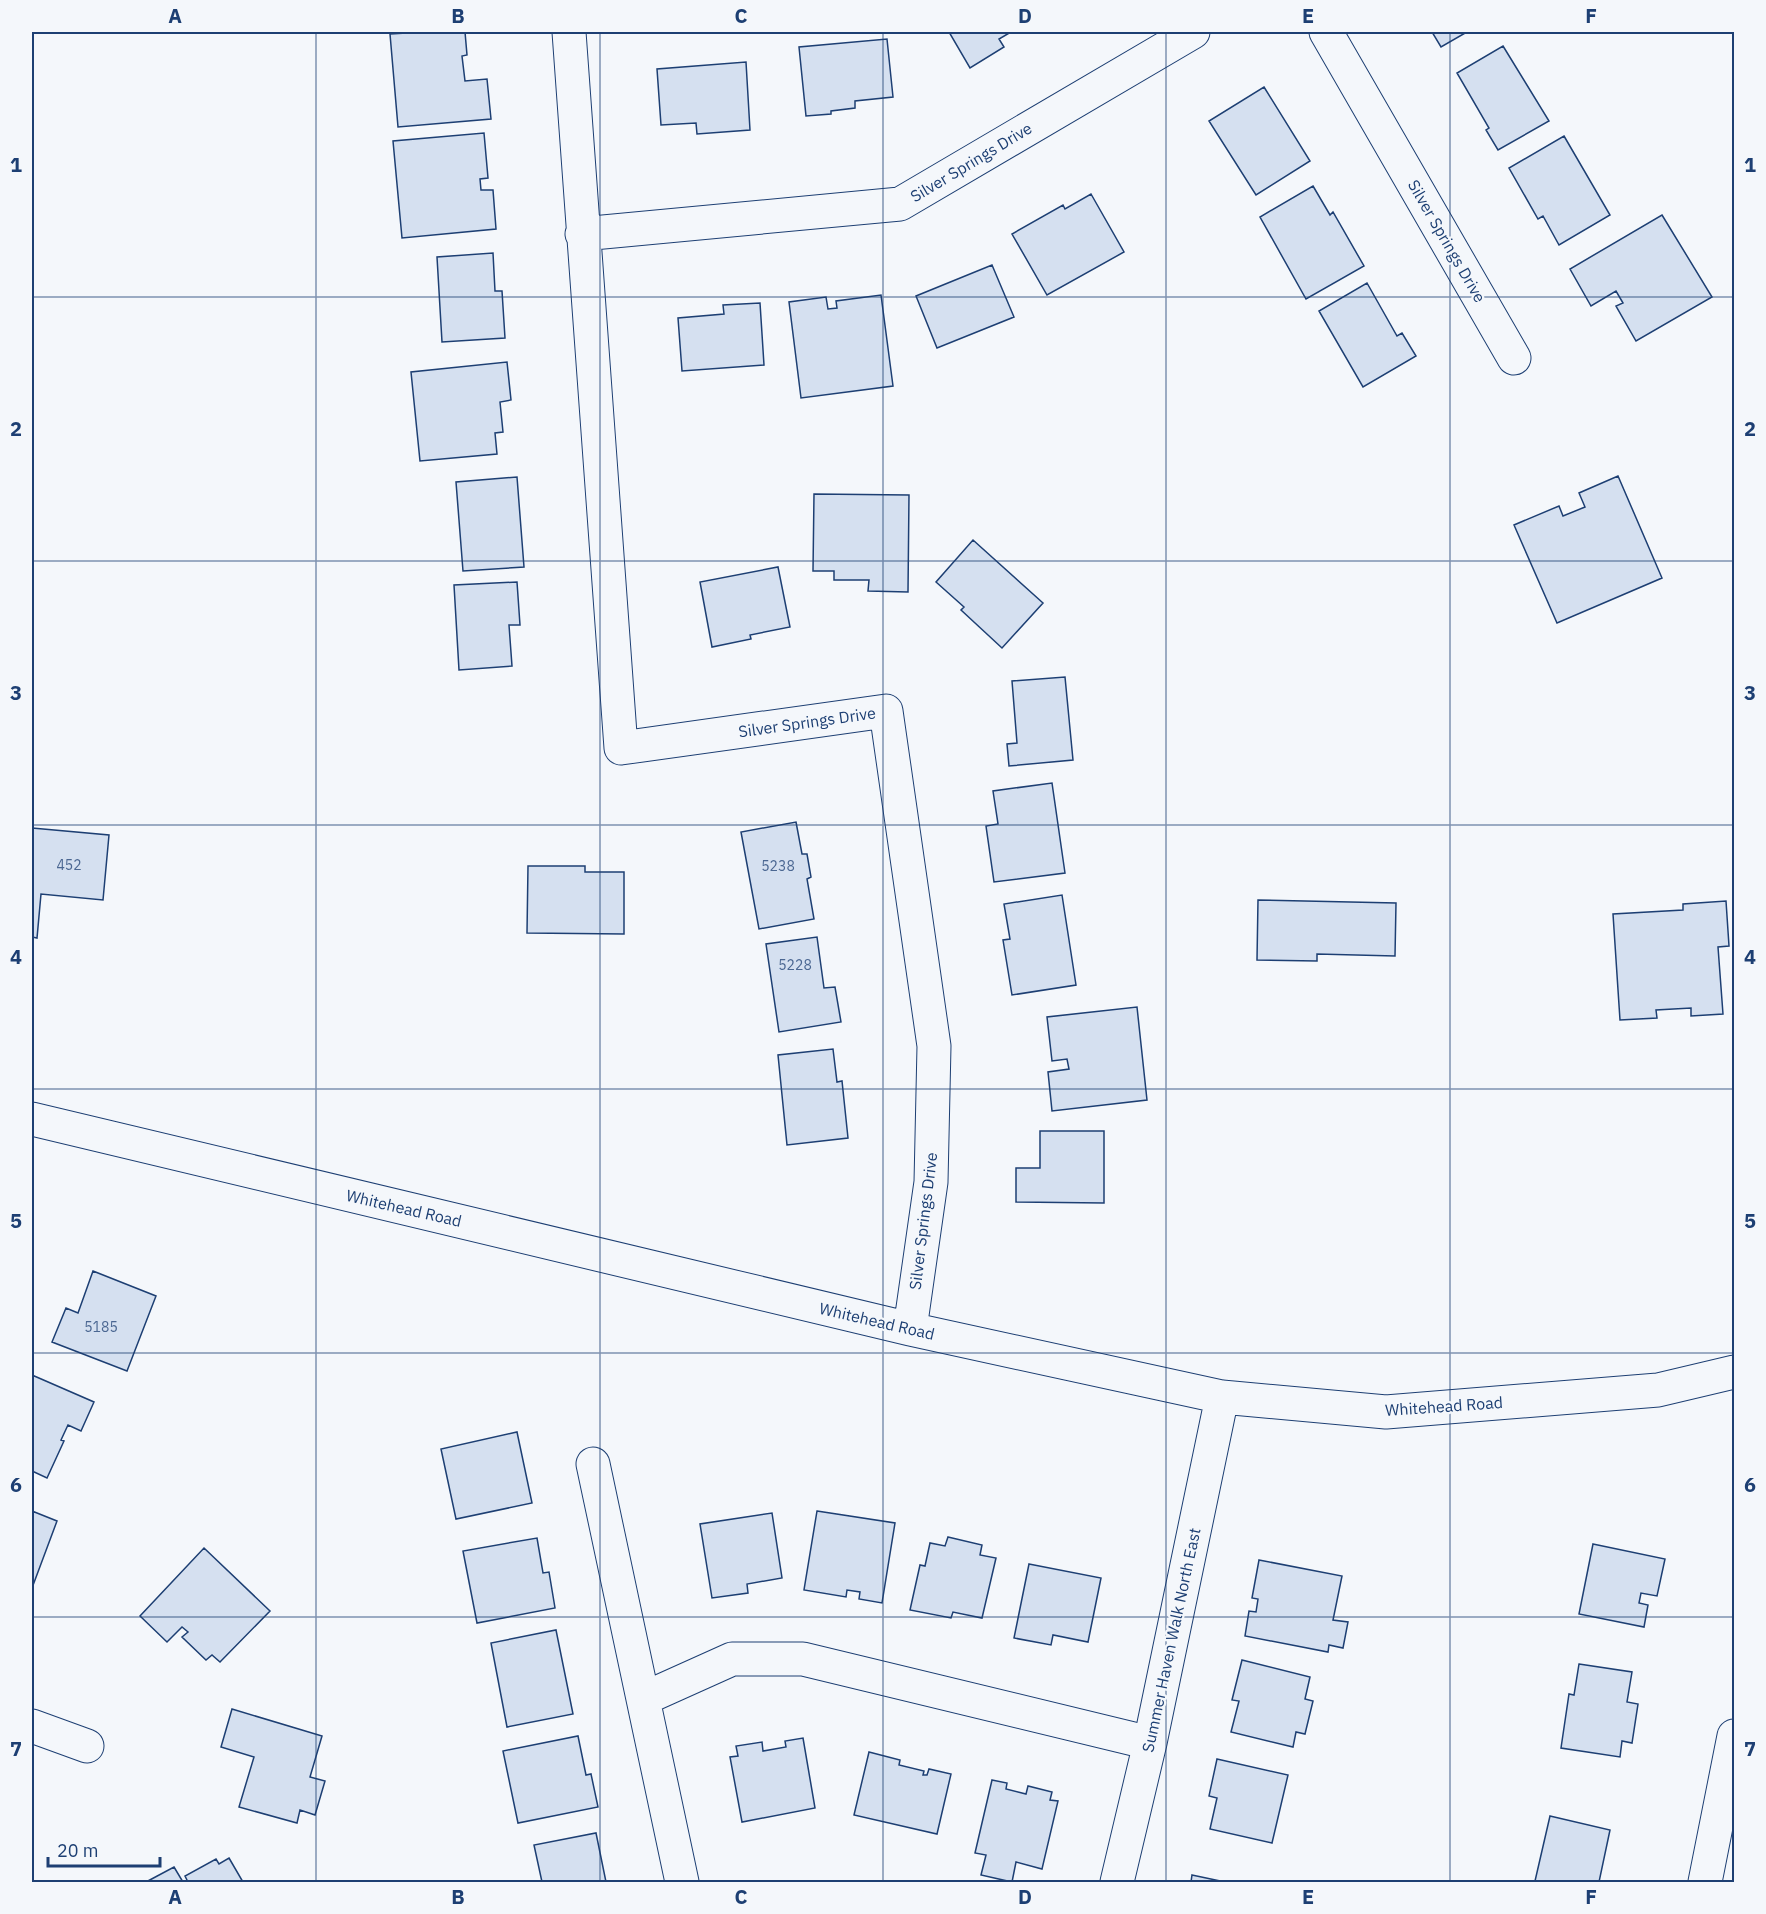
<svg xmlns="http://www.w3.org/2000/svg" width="1766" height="1914" font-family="'IBM Plex Sans',sans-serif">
	<rect width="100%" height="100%" fill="#f4f7fb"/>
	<!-- building -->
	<path fill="#d5e0f0" stroke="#1d3f73" stroke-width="1.5" d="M423,32H465L467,55L462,56L465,81L487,79L491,119L398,127L390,34Z
		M949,32H1011L999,39L1004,47L970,68Z
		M1432,32H1467L1441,47Z
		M887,39L893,97L855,101V108L831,111V114L806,116L799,47Z
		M1503,46L1549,121L1498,150L1486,130L1489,128L1457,73Z
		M746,62L750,130L697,134L696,123L661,125L657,69Z
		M1264,87L1310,161L1256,195L1209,121Z
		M484,133L488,178L480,179L481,190H493L496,229L402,238L393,141Z
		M1564,136L1610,215L1559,245L1543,216L1538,219L1509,168Z
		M1313,186L1330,215L1333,212L1364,266L1306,299L1260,217Z
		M1091,194L1124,252L1047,295L1012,234L1063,205L1065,209Z
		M1662,215L1712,297L1636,341L1616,306L1623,303L1616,291L1591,306L1570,269Z
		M493,253L495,291H502L505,338L442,342L437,257Z
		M992,265L1014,317L937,348L916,296Z
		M1367,283L1397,336L1402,333L1416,356L1363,387L1319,311Z
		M881,295L893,386L801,398L789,302L826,297L828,309L837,308L836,301Z
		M760,303L764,365L682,371L678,318L724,314L723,305Z
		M507,362L511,400L500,402L503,432L495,433L497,454L420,461L411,372Z
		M1618,476L1662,578L1557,623L1514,525L1559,506L1563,516L1585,507L1579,493Z
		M517,477L524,567L463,571L456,482Z
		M814,494L909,495L908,592L868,591L869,580H834V571H813Z
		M973,540L1043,603L1002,648L961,610L964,607L936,582Z
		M778,567L790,627L750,635L751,639L712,647L700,582Z
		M517,582L520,625H509L512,666L459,670L454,585Z
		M1065,677L1073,760L1009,766L1007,744L1017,743L1012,681Z
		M1052,783L1065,873L994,882L986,826L998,824L993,791Z
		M796,822L802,854H807L811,877L807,879L814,919L759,929L741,832Z
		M32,828L109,835L103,900L41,894L37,938L32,937Z
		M528,866H585V872H624V934L527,933Z
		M1062,895L1076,985L1012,995L1003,940L1010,939L1004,904Z
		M1258,900L1396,903L1395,956L1317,954V961L1257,960Z
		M1726,901L1729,946L1718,947L1723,1014L1691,1016V1008L1656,1010L1657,1018L1620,1020L1613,914L1683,910V904Z
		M817,937L824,988L835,987L841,1022L779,1032L766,944Z
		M1137,1007L1147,1100L1052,1111L1048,1072L1069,1069L1067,1059L1052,1061L1047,1017Z
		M833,1049L837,1082L842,1081L848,1138L787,1145L778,1055Z
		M1040,1131H1104V1203L1016,1202V1168H1040Z
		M93,1271L156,1296L127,1371L52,1342L66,1308L78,1313Z
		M32,1375L94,1402L81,1431L68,1425L61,1440L64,1441L47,1478L32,1471Z
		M517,1432L532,1503L456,1519L441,1449Z
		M32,1511L57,1521L32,1588Z
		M817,1511L895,1523L882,1603L859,1599L860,1592L847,1590L846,1597L804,1590Z
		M772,1513L782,1578L747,1584L748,1593L712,1598L700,1524Z
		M948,1537L982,1545L980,1555L996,1558L982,1618L953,1612L951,1618L910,1610L920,1565L925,1566L930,1543L945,1546Z
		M537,1538L543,1573L549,1572L555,1608L477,1623L463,1551Z
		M1593,1544L1665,1559L1657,1596L1641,1593L1639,1603L1648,1605L1644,1627L1579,1614Z
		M204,1548L270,1611L220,1662L212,1655L206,1660L182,1637L188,1632L182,1627L167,1642L140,1616Z
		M1259,1560L1342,1576L1333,1620L1348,1622L1343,1648L1329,1645L1328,1652L1245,1636L1249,1611L1256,1612L1258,1599L1252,1598Z
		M1029,1564L1101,1578L1088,1642L1053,1635L1051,1645L1014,1638Z
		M556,1630L573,1714L507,1727L491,1643Z
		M1242,1660L1310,1677L1305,1699L1313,1701L1305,1734L1296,1732L1293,1747L1231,1732L1239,1701L1232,1700Z
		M1579,1664L1632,1672L1627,1702L1638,1704L1632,1743L1622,1741L1620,1757L1561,1748L1569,1694L1574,1695Z
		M232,1709L322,1736L310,1777L325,1781L315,1815L300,1810L297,1823L239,1807L254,1757L221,1747Z
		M578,1736L586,1775L591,1774L598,1807L518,1823L503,1751Z
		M803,1738L815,1808L742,1822L730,1757L738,1756L736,1746L762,1742L763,1751L786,1747L785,1741Z
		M869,1752L900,1760L899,1765L924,1771L923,1775H927L929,1769L951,1774L937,1834L854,1815Z
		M1217,1759L1288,1775L1272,1843L1210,1829L1217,1798L1209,1796Z
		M992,1780L1007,1783L1006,1789L1026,1794L1028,1786L1052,1792L1050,1800L1058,1801L1042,1869L1016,1862L1012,1882L981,1875L986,1855L975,1853Z
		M1550,1816L1610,1830L1599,1882L1535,1881Z
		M596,1833L606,1882H610H542L534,1845Z
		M229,1858L243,1882H188L185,1876L216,1859L219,1864Z
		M174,1867L183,1882H146Z
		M1192,1875L1225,1882H1191Z"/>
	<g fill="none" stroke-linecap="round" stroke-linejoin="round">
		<defs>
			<path id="minor" d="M569,32L621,748L886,711L934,1046L931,1182L910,1329
				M1326,32L1514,358
				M582,234L900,204L1193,32
				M32,1119L910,1329L1222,1397L1386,1412L1658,1390L1734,1372
				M593,1464L682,1882
				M643,1699L732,1659H803L1150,1743
				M32,1726L87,1746
				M1117,1882L1150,1743L1222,1397
				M1705,1882L1734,1736"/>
		</defs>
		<!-- minor casing -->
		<use href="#minor" stroke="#1d3f73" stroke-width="35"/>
		<!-- minor -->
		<use href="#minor" stroke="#f4f7fb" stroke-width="33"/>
	</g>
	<!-- grid -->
	<path fill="none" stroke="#1d3f73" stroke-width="1.5" stroke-opacity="0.55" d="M316,32V1882M600,32V1882M883,32V1882M1166,32V1882M1450,32V1882M32,297H1734M32,561H1734M32,825H1734M32,1089H1734M32,1353H1734M32,1617H1734"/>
	<g text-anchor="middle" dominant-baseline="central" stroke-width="4.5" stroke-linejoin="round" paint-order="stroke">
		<!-- number labels -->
		<g font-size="14" fill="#4b6792">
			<text x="69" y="865">452</text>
			<text x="778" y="866">5238</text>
			<text x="795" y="965">5228</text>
			<text x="101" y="1327">5185</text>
		</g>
		<!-- street labels -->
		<g font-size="16" fill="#1d3f73" stroke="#f4f7fb">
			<text transform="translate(971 162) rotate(-31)">Silver Springs Drive</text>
			<text transform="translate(1447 241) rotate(60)">Silver Springs Drive</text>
			<text transform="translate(807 722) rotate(-8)">Silver Springs Drive</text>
			<text transform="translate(404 1208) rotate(13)">Whitehead Road</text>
			<text transform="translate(923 1221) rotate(-83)">Silver Springs Drive</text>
			<text transform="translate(877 1321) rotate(13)">Whitehead Road</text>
			<text transform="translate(1444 1406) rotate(-4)">Whitehead Road</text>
			<text transform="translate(1171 1640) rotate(-78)">Summer Haven Walk North East</text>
		</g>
	</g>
	<!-- border -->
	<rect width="1766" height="1914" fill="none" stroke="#f4f7fb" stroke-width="66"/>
	<!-- scale -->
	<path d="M48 1857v9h112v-9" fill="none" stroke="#1d3f73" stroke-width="3"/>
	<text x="57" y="1857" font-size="18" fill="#1d3f73" stroke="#f4f7fb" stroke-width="4.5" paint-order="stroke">20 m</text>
	<rect x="33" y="33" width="1700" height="1848" fill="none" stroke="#1d3f73" stroke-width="2"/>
	<g font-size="20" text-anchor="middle" font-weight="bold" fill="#1d3f73">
		<text x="175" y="23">A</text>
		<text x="458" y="23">B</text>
		<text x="741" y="23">C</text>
		<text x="1025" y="23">D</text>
		<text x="1308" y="23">E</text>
		<text x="1591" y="23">F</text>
		<text x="16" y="172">1</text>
		<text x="1750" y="172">1</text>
		<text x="16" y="436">2</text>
		<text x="1750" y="436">2</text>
		<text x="16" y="700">3</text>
		<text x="1750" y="700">3</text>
		<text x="16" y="964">4</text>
		<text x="1750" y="964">4</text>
		<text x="16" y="1228">5</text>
		<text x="1750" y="1228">5</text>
		<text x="16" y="1492">6</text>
		<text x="1750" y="1492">6</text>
		<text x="16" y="1756">7</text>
		<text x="1750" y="1756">7</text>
		<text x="175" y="1904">A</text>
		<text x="458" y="1904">B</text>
		<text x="741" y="1904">C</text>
		<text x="1025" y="1904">D</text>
		<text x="1308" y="1904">E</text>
		<text x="1591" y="1904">F</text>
	</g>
</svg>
